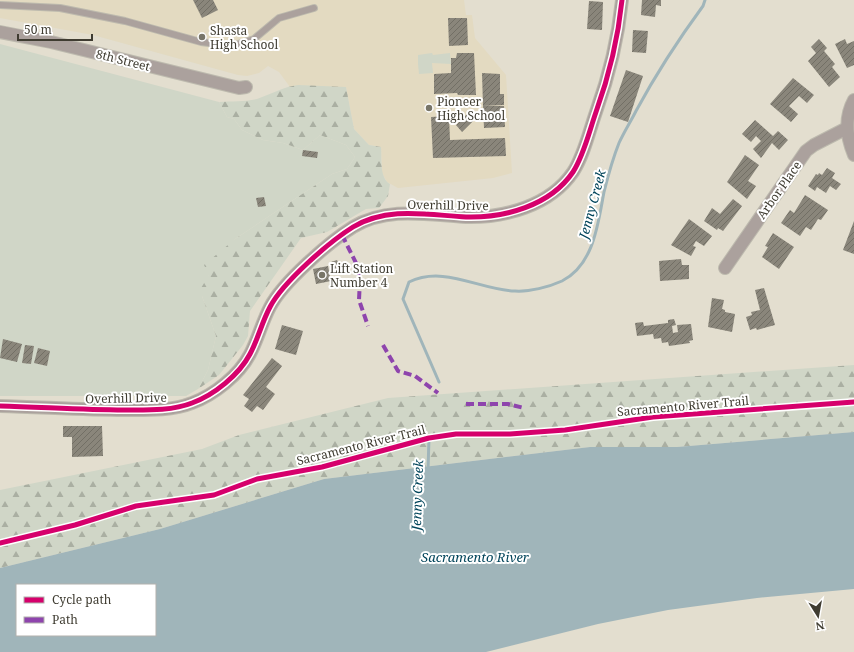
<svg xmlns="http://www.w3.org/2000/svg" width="854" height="652" font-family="'Noto Serif',serif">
	<defs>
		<pattern id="forest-firs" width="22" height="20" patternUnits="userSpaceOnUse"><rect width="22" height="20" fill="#d0d6c7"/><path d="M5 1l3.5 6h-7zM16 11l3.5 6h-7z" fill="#aaafa2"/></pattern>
		<pattern id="building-hatch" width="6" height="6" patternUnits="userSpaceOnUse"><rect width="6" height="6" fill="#8a867b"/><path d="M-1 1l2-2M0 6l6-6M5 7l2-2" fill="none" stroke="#726f65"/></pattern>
	</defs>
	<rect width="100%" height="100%" fill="#e3decf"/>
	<!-- built -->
	<path fill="#e3dac1" d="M0,0H464L466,15H472L475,38L506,75L512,173L493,178L398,188L387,182L382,173L381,147L369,145L354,129L346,87H290L279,72L268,66L259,73L247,76L238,75L93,35L0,18Z"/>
	<!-- grass -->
	<path fill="#d0d6c7" d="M0,44L219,102L227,117L234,119L242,130L263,140L283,143L303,150L320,135L346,145L355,157L347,169L332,174L235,239L209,275L202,296L216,336L208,370L198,389L186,396H0Z
		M432,53L433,55L450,53L451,64L432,63L433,73L419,74L418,64H426H418V55Z"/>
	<!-- forest -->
	<path fill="url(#forest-firs)" d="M298,85L346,87L354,129L369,145L381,147C382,157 379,178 390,184L388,196L379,208L366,209L327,232L301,238L250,311L248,336L243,345L219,375L198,389L208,370L216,336L202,296L198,293L209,275L204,265L235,239L332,174L347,169L355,157L346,145L320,135L303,150L283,143L263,140L242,130L234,119L227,117L219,102C232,101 245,102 257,99C271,94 283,87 298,85Z
		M854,365V432L677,447H590L324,479L160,529L0,568V490L202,449L239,435L388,398Z"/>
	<!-- water -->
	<path fill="#a0b5ba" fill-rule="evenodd" d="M854,432V589L757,598L668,610L598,624L486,652H0V568L160,529L324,479L590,447H677ZM17,585H155V635H17Z"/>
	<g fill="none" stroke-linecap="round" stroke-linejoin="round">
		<!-- stream -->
		<path stroke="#a0b5ba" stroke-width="3" d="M439,382L403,299L409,282C444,265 480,290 515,291C529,292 549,287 562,281C594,265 598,223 604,192C608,176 613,158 619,143C624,132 631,121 636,111C656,74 678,40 703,6L705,0
			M428,470L429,438"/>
	</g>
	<!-- building -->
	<path fill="url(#building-hatch)" d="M193,0H213L218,10L202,18Z
		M642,0H661V6L656,5L655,17L641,15Z
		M589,1L603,2L602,30L587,29Z
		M448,18H467L468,45L449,46Z
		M633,30L648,31L646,53L632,52Z
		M819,39L827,48L824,51L835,64L832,67L840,77L829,87L808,61L816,53L811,47Z
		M845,39L847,44L854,41V65L847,68L835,44Z
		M457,53H474L476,95H458L457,93L434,94V74L451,73V58H456Z
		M626,70L643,76L628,122L610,116Z
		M482,73L500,74V94H504V105L483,106Z
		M793,78L814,95L807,103L799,96L789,106L798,114L791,122L770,104Z
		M483,106H504L505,127L484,128Z
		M468,113L474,120L462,132L456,125Z
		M449,116L450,140L505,138L506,156L433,158L431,117Z
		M755,120L773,136L778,131L788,140L779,150L772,143L761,158L753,149L761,141L756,136L751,142L742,134Z
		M303,150L318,152L317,158L302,156Z
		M745,155L759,165L748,181L756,186L747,199L727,182Z
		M827,168L835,173L832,178L841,184L836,190L830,186L826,193L817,187L815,191L808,186L816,174L818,175L819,173L822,175Z
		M805,195L828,210L821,220L818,219L811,230L806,227L800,236L781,223L790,210L794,213Z
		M264,197L266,206L258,207L256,198Z
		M733,199L742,206L723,231L718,228L717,230L704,221L712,208L720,214Z
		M689,219L712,236L704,246L696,241L693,246L696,247L691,256L671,245Z
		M854,221V254L843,250Z
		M773,233L794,247L779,269L762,257L768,247L765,246Z
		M681,259L682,265H689V279L660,281L659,261Z
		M337,260L342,270L336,273L331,262Z
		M328,266L331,281L316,284L313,269Z
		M764,288L775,325L757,330L756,328L750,330L746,317L752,315L751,312L760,310L755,290Z
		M712,298L724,300L722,309L725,310V312L735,314L732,332L708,327Z
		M674,319L676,325L672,326L673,333L678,332L677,325L691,324L693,340L689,341L690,343L669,346L668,342L662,343L661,338L654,339L653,334L637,336L635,323L643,322L644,326L668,323V320Z
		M282,325L303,331L296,355L275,349Z
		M3,339L22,344L17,362L0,358Z
		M25,345L34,346L31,364L22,363Z
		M38,348L50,351L47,366L34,363Z
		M272,358L282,366L266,387L275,394L263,410L257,406L252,412L244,406L249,399L243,395Z
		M63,426H102L103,456L72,457V437H63Z"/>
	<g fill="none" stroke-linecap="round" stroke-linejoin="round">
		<defs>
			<path id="lane" d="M0,5L60,8L125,21L201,42L232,46L254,39L279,18L314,8"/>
			<path id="street" d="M0,32L51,42L239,88L246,87
				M854,100C844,118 846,136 854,155
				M725,268L806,151L814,145L847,128
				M0,406C41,407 83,410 124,410C146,410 172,411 192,403C214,395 239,375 250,354C258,339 262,322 270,307C283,282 329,242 353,227C388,206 428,215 466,217C504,218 550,206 573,172C584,155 589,132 596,112C609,76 618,39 622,0"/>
		</defs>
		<!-- lane casing -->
		<use href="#lane" stroke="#bdbaae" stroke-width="8"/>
		<!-- street casing -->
		<use href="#street" stroke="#bdbaae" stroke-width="14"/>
		<!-- lane -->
		<use href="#lane" stroke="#aba19d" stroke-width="6"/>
		<!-- street -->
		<use href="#street" stroke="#aba19d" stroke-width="12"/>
		<!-- quiet -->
		<path stroke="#8e44ad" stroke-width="4" stroke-dasharray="8 4" stroke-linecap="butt" d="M342,235L358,267L360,279L359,300L368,326
			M383,345L398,371L415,376L438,393
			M466,404H508L524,408"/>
		<defs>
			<path id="cycleway" d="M0,406C41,407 83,410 124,410C146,410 172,411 192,403C214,395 239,375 250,354C258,339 262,322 270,307C283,282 329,242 353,227C388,206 428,215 466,217C504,218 550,206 573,172C584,155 589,132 596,112C609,76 618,39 622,0
				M0,543L75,525L136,506L214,495L257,479L322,467L429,438L456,434H510L565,430L653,417L854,402"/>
		</defs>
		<!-- cycleway casing -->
		<use href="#cycleway" stroke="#fff" stroke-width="8"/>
		<!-- cycleway -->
		<use href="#cycleway" stroke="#d6006c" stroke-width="5"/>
	</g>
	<!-- markers -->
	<g fill="#787568" stroke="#fff" stroke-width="1.5">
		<circle cx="202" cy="37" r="4"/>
		<circle cx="429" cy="108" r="4"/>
		<circle cx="322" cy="275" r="4"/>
	</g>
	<g text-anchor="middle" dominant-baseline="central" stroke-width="4" stroke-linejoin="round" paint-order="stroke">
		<!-- poi labels -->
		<g font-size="12" fill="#3f3c31" stroke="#fff" text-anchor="start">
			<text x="210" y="30">Shasta<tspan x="210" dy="14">High School</tspan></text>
			<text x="437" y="101">Pioneer<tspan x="437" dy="14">High School</tspan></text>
			<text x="330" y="268">Lift Station<tspan x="330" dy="14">Number 4</tspan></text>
		</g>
		<!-- street labels -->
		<g font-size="12" fill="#3f3c31" stroke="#fff">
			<text transform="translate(123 60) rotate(14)">8th Street</text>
			<text transform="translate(779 190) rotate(-55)">Arbor Place</text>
			<text transform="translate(448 205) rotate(1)">Overhill Drive</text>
			<text transform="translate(126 398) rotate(-1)">Overhill Drive</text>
			<text transform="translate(683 406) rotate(-5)">Sacramento River Trail</text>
			<text transform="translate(361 445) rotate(-14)">Sacramento River Trail</text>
		</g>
		<!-- water labels -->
		<g font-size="13" font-style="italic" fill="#00445a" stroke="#fff">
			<text transform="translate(592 204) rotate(-75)">Jenny Creek</text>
			<text transform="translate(417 495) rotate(-88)">Jenny Creek</text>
			<text x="475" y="557">Sacramento River</text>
		</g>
	</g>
	<!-- legend -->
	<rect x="16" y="584" width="140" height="52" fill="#ffffff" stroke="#b2b1ad"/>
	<rect x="24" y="597" width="20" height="6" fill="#d6006c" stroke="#b2b1ad"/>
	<text x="52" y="604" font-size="12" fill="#3f3c31">Cycle path</text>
	<rect x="24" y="617" width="20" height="6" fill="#8e44ad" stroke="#b2b1ad"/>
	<text x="52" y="624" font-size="12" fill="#3f3c31">Path</text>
	<!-- north arrow -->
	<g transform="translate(818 616) rotate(169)" stroke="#ffffff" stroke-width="3" paint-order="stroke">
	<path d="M0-3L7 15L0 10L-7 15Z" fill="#3f3c31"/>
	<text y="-6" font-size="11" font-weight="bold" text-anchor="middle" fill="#3f3c31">N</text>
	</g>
	<!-- scale -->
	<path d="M18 34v6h74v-6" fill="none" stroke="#3f3c31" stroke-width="2"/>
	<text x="24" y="34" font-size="12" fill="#3f3c31" stroke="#ffffff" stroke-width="3" paint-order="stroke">50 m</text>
</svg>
